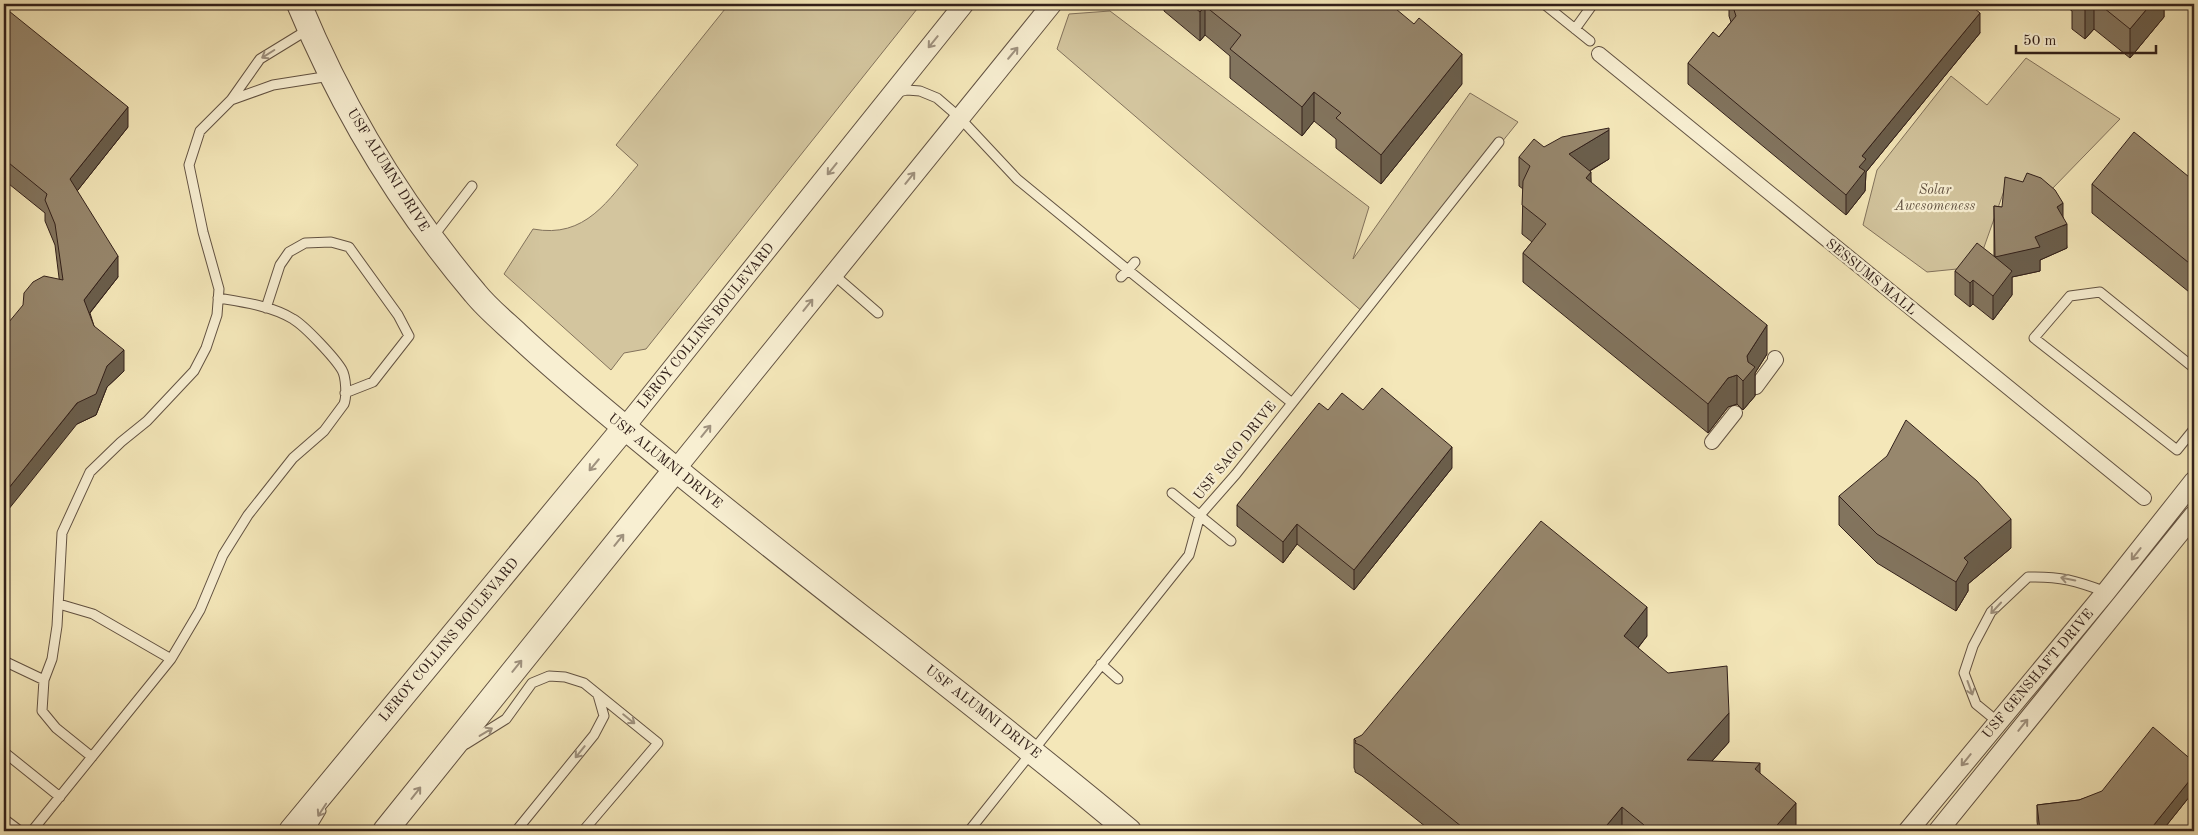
<svg xmlns="http://www.w3.org/2000/svg" width="2198" height="835" font-family="'Old Standard TT',serif">
	<rect width="100%" height="100%" fill="#f4e7b9"/>
	<filter id="stains"><feTurbulence type="fractalNoise" baseFrequency=".004" numOctaves="4"/><feColorMatrix values="0 0 0 0 .2 0 0 0 0 .09 0 0 0 0 .02 0 0 0 .5 -.17"/></filter>
	<radialGradient id="worn" r=".72"><stop offset=".6" stop-color="#630" stop-opacity="0"/><stop offset="1" stop-color="#630" stop-opacity=".3"/></radialGradient>
	<!-- green -->
	<path fill="#d3c59e" stroke="#82725c" d="M729,4H921L646,349L624,353L611,370L504,274L533,229C586,239 608,200 638,165L616,145Z
		M1110,11L1369,207L1353,259L1470,93L1518,122L1364,313L1057,49L1069,14Z
		M2026,58L2120,119L2051,190L2005,188L1977,267L1927,272L1863,225L1877,170L1951,76L1987,105Z"/>
	<g fill="none" stroke-linecap="round" stroke-linejoin="round">
		<defs>
			<path id="service" d="M1544,4L1590,41
				M1575,29L1593,4
				M898,92L907,90L920,91L937,98L959,117L1017,179L1128,270L1135,262
				M231,100L273,85L330,76
				M432,238L472,186
				M833,274L878,313
				M1121,277L1128,270L1292,403
				M266,308L280,265L289,252L305,243L331,242L349,247L398,315L409,336L373,382L345,393
				M2194,368L2100,292L2070,296L2034,338L2177,450L2194,429
				M1172,493L1231,541
				M59,604L93,614L171,659L200,610L223,555L248,515L293,458L324,431L344,404C347,396 346,377 342,370C335,358 305,326 293,319C273,306 242,302 218,298
				M4,661L44,680
				M1101,664L1118,679
				M1998,722L1976,704L1964,673L1973,646L1991,612L2028,577C2060,576 2077,581 2106,592
				M466,744L506,719L532,683L549,676L565,677L584,683L658,743L583,831
				M4,752L60,797
				M92,757L56,728L42,711L44,680L52,659L57,626L62,533L90,472L121,442L147,421L194,371L206,348L217,315L219,289L203,232L189,165L200,131L231,100L260,59L309,29
				M4,819L20,831
				M32,831L171,659
				M311,831L312,826L321,811
				M516,831L594,735L604,716L598,695
				M969,831L1189,555L1200,515L1236,474L1499,142"/>
			<path id="pedestrian" d="M1599,54L2144,498
				M1756,387L1776,360L1775,358
				M1712,442L1735,413"/>
			<path id="minor" d="M625,427L964,4
				M676,469L1052,4
				M1908,831L2106,592L2194,481
				M1938,831L2194,515"/>
			<path id="tertiary" d="M299,4C342,108 402,207 475,293C487,308 503,321 518,335C564,378 613,418 663,459C816,585 976,703 1129,831
				M291,831L625,427
				M385,831L676,469"/>
		</defs>
		<!-- service casing -->
		<use href="#service" stroke="#625242" stroke-width="11"/>
		<!-- pedestrian casing -->
		<use href="#pedestrian" stroke="#625242" stroke-width="16"/>
		<!-- minor casing -->
		<use href="#minor" stroke="#625242" stroke-width="21"/>
		<!-- tertiary casing -->
		<use href="#tertiary" stroke="#625242" stroke-width="26"/>
		<!-- service -->
		<use href="#service" stroke="#f8efd2" stroke-width="9"/>
		<!-- pedestrian -->
		<use href="#pedestrian" stroke="#f8efd2" stroke-width="14"/>
		<!-- minor -->
		<use href="#minor" stroke="#f8efd2" stroke-width="19"/>
		<!-- tertiary -->
		<use href="#tertiary" stroke="#f8efd2" stroke-width="24"/>
	</g>
	<!-- wall -->
	<path fill="#82745e" stroke="#32201a" d="M1164,4H1390L1462,84L1381,184L1336,148V139L1314,121L1302,136L1230,78V56L1205,35L1200,41L1164,11Z
		M1729,4H1969L1980,33L1866,172L1865,191L1846,215L1688,84V63L1719,37L1731,22L1729,16Z
		M2063,4H2164V17L2130,58L2094,29L2085,39L2072,29V11Z
		M4,7L128,127L77,191L118,277L90,313L94,326L124,371L107,387L96,415L77,424L55,245L45,221V213L4,180Z
		M2194,55V82L2191,80V59Z
		M1519,157L1609,159L1590,171L1591,182L1767,354L1755,373V396L1743,410L1737,404L1728,407L1708,433L1523,282V253L1532,242L1522,234L1523,189L1519,186Z
		M2194,181V296L2092,213V184Z
		M1994,206L2063,217L2067,248L2040,260V271L2012,277V295L1993,320L1973,304L1970,307L1955,295V271L1994,257Z
		M1328,410H1363L1452,468L1354,590L1297,544L1283,563L1237,526V505Z
		M1839,496L2011,548L1968,584V591L1956,611L1877,563L1839,525Z
		M1647,636L1638,648L1729,742L1712,761L1760,773L1796,831H1431L1362,776L1355,772V770L1354,768V739Z
		M2194,762V791L2162,831H2038L2037,821V805L2079,800Z"/>
	<!-- shaded-wall -->
	<path fill="#6a5e4c" stroke="#32201a" d="M2090,4H2094V29L2085,39V10Z
		M2151,4H2164V17L2130,58V29Z
		M1205,6V35L1200,41V12Z
		M1980,13V33L1866,172L1865,191L1846,215V195L1859,167L1862,156Z
		M1462,54V84L1381,184V155Z
		M1314,92V121L1302,136V107Z
		M128,107V127L70,200V179Z
		M1609,130V159L1569,183V154Z
		M1591,172V201L1586,178Z
		M2063,203V226L2067,224V248L2040,260V271L2012,277V295L1993,320V296L1995,257L2035,237L2057,207Z
		M118,256V277L84,320V300Z
		M1973,280V304L1970,307V283Z
		M1767,325V354L1755,373V396L1743,410V381L1747,356Z
		M124,350V371L107,387L96,415L77,424L4,515V494L107,366Z
		M1737,375V404L1728,407L1708,433V404L1728,378Z
		M1452,447V468L1354,590V570Z
		M2011,519V548L1968,584V591L1956,611V582L1964,558Z
		M1297,524V544L1283,563V542Z
		M1647,607V636L1624,665V636Z
		M1729,713V742L1687,789V760Z
		M1760,763V792L1755,769Z
		M2194,775V791L2162,831H2149Z
		M1796,803V831H1772Z
		M1622,807V831H1602Z"/>
	<!-- building -->
	<path fill="#97876d" stroke="#32201a" d="M1190,4H1390L1414,24L1419,18L1462,54L1381,155L1336,118L1341,113L1314,92L1302,107L1230,49L1241,35L1205,6L1200,12Z
		M1732,4H1969L1980,13L1862,156L1866,159L1859,167L1865,171L1846,195L1688,63L1713,32L1719,37L1736,16Z
		M2077,4H2090L2085,10Z
		M2099,4H2151L2130,29Z
		M4,7L128,107L70,179L118,256L84,300L94,326L124,350L107,366L96,394L77,403L4,494V328L23,305L24,293L33,282L44,276L63,280L55,224L45,200L47,194L4,159Z
		M2194,55V62L2191,59Z
		M1609,128V130L1569,154L1591,172L1586,178L1767,325L1747,356L1748,362L1755,367L1743,381L1737,375L1728,378L1708,404L1523,253L1546,224L1522,205L1523,181L1530,166L1519,157L1534,139L1544,147L1562,137Z
		M2134,132L2194,181V267L2092,184Z
		M2027,173L2041,178L2055,190L2063,203L2057,207L2067,224L2035,237L2040,247L1995,257L2012,271L1993,296L1973,280L1970,283L1955,271L1977,243L1995,257L1994,206L2002,207L2005,177L2023,182Z
		M1382,388L1452,447L1354,570L1297,524L1283,542L1237,505L1319,403L1328,410L1342,393L1363,410Z
		M1906,420L1977,481L2011,519L1964,558L1968,562L1956,582L1877,534L1839,496L1887,456Z
		M1541,521L1647,607L1624,636L1668,673L1727,666L1729,713L1687,760L1760,763L1755,769L1796,803L1772,831H1639L1644,825L1622,807L1602,831H1467L1362,746L1355,743L1356,741L1354,739L1362,735Z
		M2153,727L2194,762V775L2149,831H2040L2037,805L2079,800L2102,791Z"/>
	<!-- one-way arrows -->
	<defs><path id="oneway-shaft" d="M-6 0H5M1.5-3L5.5 0L1.5 3" fill="none" stroke-width="1.6" stroke-linecap="round" stroke-linejoin="round" transform="scale(1.25)"/></defs>
	<g stroke="#9f927f">
		<use href="#oneway-shaft" transform="translate(933 42) rotate(129)"/>
		<use href="#oneway-shaft" transform="translate(1013 53) rotate(-50)"/>
		<use href="#oneway-shaft" transform="translate(268 54) rotate(148)"/>
		<use href="#oneway-shaft" transform="translate(832 169) rotate(129)"/>
		<use href="#oneway-shaft" transform="translate(910 178) rotate(-51)"/>
		<use href="#oneway-shaft" transform="translate(808 305) rotate(-51)"/>
		<use href="#oneway-shaft" transform="translate(706 431) rotate(-51)"/>
		<use href="#oneway-shaft" transform="translate(594 465) rotate(130)"/>
		<use href="#oneway-shaft" transform="translate(619 540) rotate(-51)"/>
		<use href="#oneway-shaft" transform="translate(2136 554) rotate(128)"/>
		<use href="#oneway-shaft" transform="translate(2068 579) rotate(-169)"/>
		<use href="#oneway-shaft" transform="translate(1996 608) rotate(133)"/>
		<use href="#oneway-shaft" transform="translate(517 666) rotate(-51)"/>
		<use href="#oneway-shaft" transform="translate(1970 688) rotate(70)"/>
		<use href="#oneway-shaft" transform="translate(629 719) rotate(39)"/>
		<use href="#oneway-shaft" transform="translate(2023 725) rotate(-51)"/>
		<use href="#oneway-shaft" transform="translate(486 732) rotate(-31)"/>
		<use href="#oneway-shaft" transform="translate(580 752) rotate(129)"/>
		<use href="#oneway-shaft" transform="translate(1966 760) rotate(129)"/>
		<use href="#oneway-shaft" transform="translate(416 793) rotate(-52)"/>
		<use href="#oneway-shaft" transform="translate(322 810) rotate(123)"/>
	</g>
	<g text-anchor="middle" dominant-baseline="central" stroke-width="4.5" stroke-linejoin="round" paint-order="stroke">
		<!-- street labels -->
		<g font-size="14" fill="#32201a" stroke="#f8efd2">
			<text transform="translate(388 170) rotate(58)">USF ALUMNI DRIVE</text>
			<text transform="translate(1871 277) rotate(39)">SESSUMS MALL</text>
			<text transform="translate(706 326) rotate(-51)">LEROY COLLINS BOULEVARD</text>
			<text transform="translate(1235 451) rotate(-51)">USF SAGO DRIVE</text>
			<text transform="translate(665 461) rotate(39)">USF ALUMNI DRIVE</text>
			<text transform="translate(449 640) rotate(-50)">LEROY COLLINS BOULEVARD</text>
			<text transform="translate(2038 674) rotate(-50)">USF GENSHAFT DRIVE</text>
			<text transform="translate(983 712) rotate(38)">USF ALUMNI DRIVE</text>
		</g>
		<!-- park labels -->
		<g font-size="14" font-style="italic" fill="#625242" stroke="#f8efd2">
			<text x="1935" y="190">Solar<tspan x="1935" dy="16">Awesomeness</tspan></text>
		</g>
	</g>
	<!-- margin -->
	<rect width="2198" height="835" fill="none" stroke="#f4e7b9" stroke-width="20"/>
	<rect x="5" y="5" width="2188" height="825" fill="none" stroke="#32201a" stroke-width="2.5"/>
	<rect x="10" y="10" width="2178" height="815" fill="none" stroke="#32201a"/>
	<!-- scale -->
	<path d="M2016 45v8h140v-8" fill="none" stroke="#32201a" stroke-width="2.5"/>
	<text x="2023" y="45" font-size="15" fill="#32201a" stroke="#f8efd2" stroke-width="4" paint-order="stroke">50 m</text>
	<rect width="100%" height="100%" filter="url(#stains)"/>
	<rect width="100%" height="100%" fill="url(#worn)"/>
</svg>
